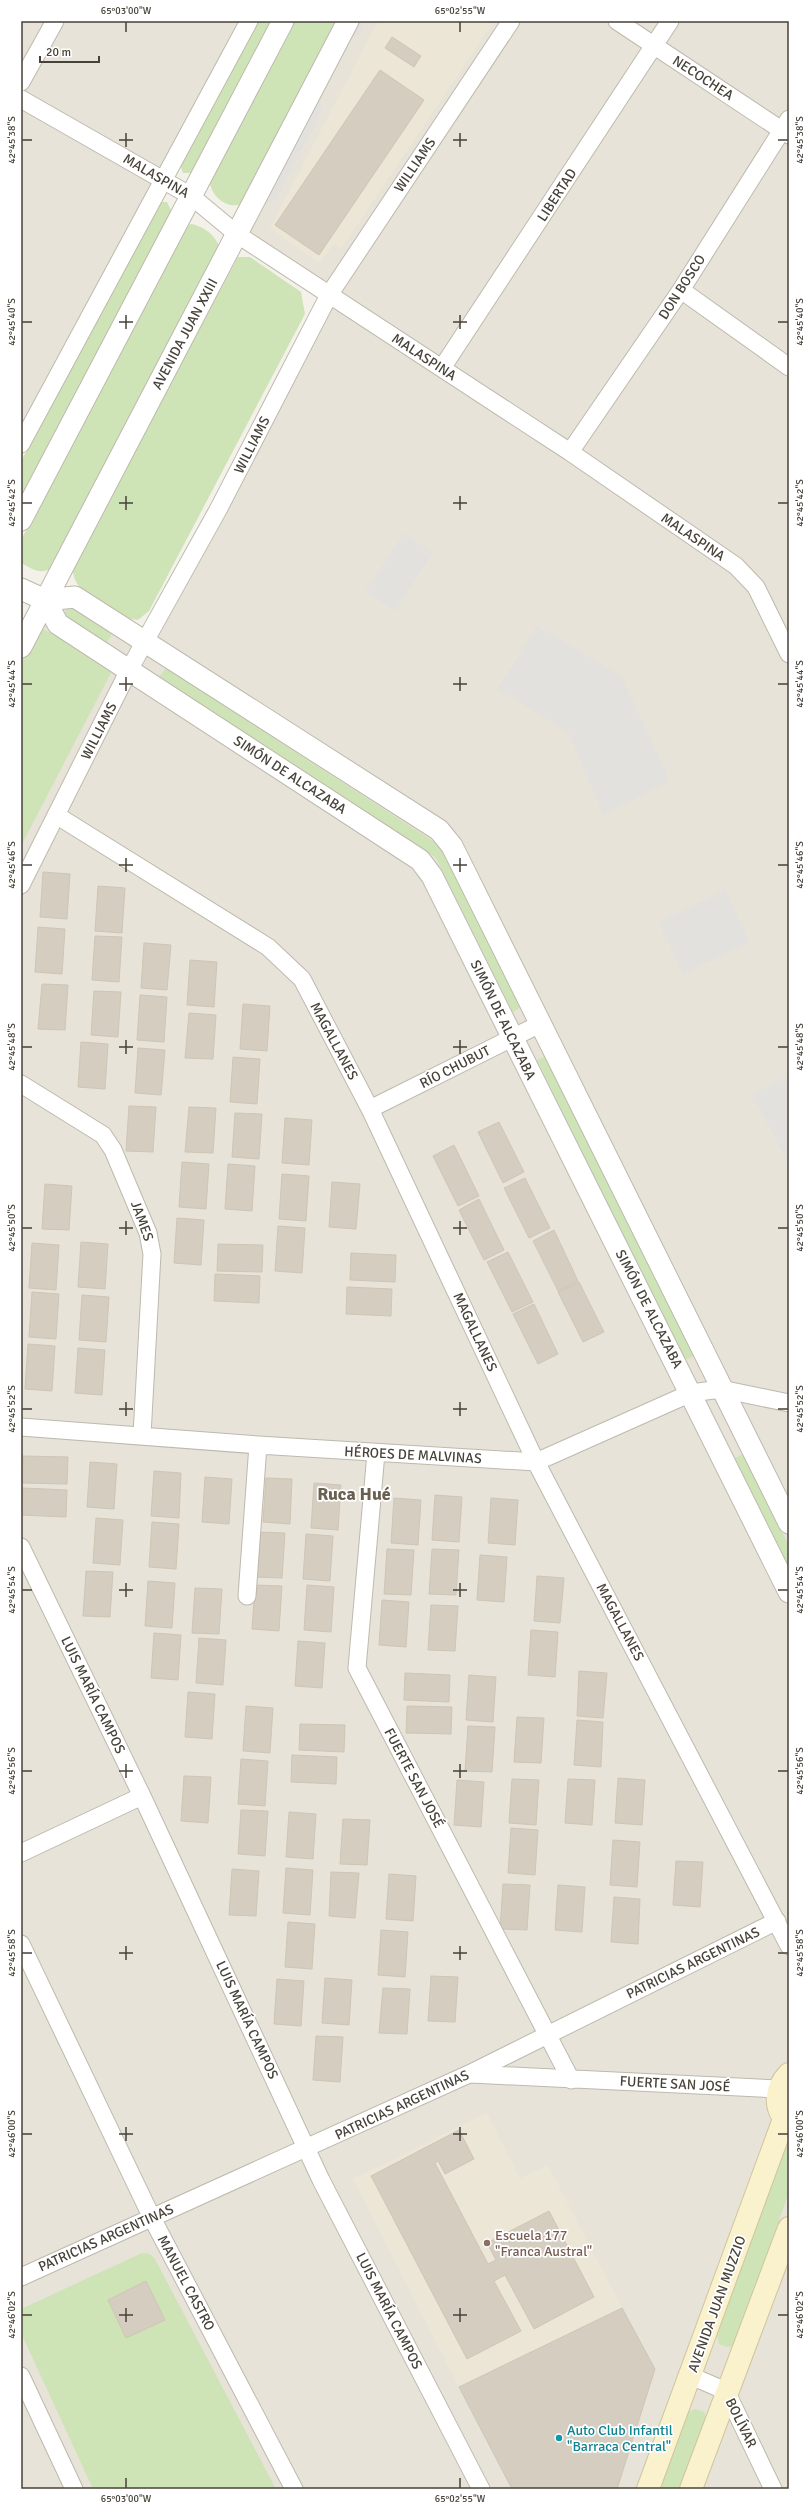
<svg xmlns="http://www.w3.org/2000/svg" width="810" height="2510" font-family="Signika,sans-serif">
	<rect width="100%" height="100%" fill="#f4f1ea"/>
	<!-- residential -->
	<path fill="#e7e3d8" d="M21,21H249L21,444Z
		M348,21H789V2489H21V647L45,600L75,597L146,641L328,295L238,235Z"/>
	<!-- education -->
	<path fill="#ebe6d5" d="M378,21H494L341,249L334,243L320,264L270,228Z
		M487,2113L520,2178L548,2165L622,2308L459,2387L353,2179Z"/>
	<!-- green -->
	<path fill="#cee4b6" d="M258,21H272L193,173H183L180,165Z
		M293,21H337L245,202C229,213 208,195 210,178Z
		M161,202H167L172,212L21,499V461Z
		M190,224C203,225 218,237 220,250L52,568C40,575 32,569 21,563V540L185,228Z
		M238,257H250L301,292L305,314L149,611L138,620L131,619C111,608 70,595 73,566Z
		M68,606L113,632L107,642L63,615Z
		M39,627L114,667L21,846V662Z
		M166,668L442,847L521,1007L513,1012L436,858L159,677Z
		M546,1056L694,1356L685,1360L537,1060Z
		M743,1454L789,1546V1567L735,1458Z
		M789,2133V2192L734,2346L727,2347L719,2344L717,2335Z
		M142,2253L150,2254L155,2259L276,2489H93L21,2333V2309Z
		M695,2409L704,2412L707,2420L682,2489H659L688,2412Z"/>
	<!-- parking -->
	<path fill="#e3e1de" d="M358,21H366L358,36L349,37Z
		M320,96L322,111L276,200L263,205Z
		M404,533L433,553L395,611L365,592Z
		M537,626L621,675L670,781L603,815L568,732L497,689Z
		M725,890L750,942L683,974L658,922Z
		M789,1076V1164L752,1095Z"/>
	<!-- building -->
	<path fill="#d4cdc0" stroke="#cfc5b4" d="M392,37L421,56L414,67L385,48Z
		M380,70L424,100L319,255L275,225Z
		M43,872L70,874L67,919L40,917Z
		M98,886L125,888L122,933L95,931Z
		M38,927L65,929L62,974L35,972Z
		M95,936L122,937L119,982L92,980Z
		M144,943L171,945L167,990L141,988Z
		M190,960L217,962L214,1007L187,1005Z
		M42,984L68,985L65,1030L38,1029Z
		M94,991L121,992L118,1037L91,1035Z
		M140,995L167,997L164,1042L137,1040Z
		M243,1004L270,1006L267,1051L240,1049Z
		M189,1013L216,1015L213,1059L185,1058Z
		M81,1042L108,1044L105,1089L78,1087Z
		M138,1048L165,1050L161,1095L135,1093Z
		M233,1057L260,1059L257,1104L230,1102Z
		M129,1106L156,1107L153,1152L126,1151Z
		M189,1107L216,1108L213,1153L185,1152Z
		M235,1113L262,1114L259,1159L232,1157Z
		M285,1118L312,1120L309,1165L282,1163Z
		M499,1122L524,1172L503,1183L478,1132Z
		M454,1145L479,1196L458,1206L433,1156Z
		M182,1162L209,1164L206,1209L179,1207Z
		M228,1164L255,1166L252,1211L225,1209Z
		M282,1174L309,1176L306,1221L279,1219Z
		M525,1178L550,1228L529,1238L504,1188Z
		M332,1182L360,1184L356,1229L329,1227Z
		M45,1184L72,1186L69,1230L42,1229Z
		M479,1199L504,1250L484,1260L459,1210Z
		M177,1218L204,1220L201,1265L174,1263Z
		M278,1226L305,1228L302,1273L275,1271Z
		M554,1230L578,1281L558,1291L533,1241Z
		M81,1242L108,1244L105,1289L78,1287Z
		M32,1243L59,1245L56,1290L29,1288Z
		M218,1244L263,1245L262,1272L217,1271Z
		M508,1252L533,1302L512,1312L487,1262Z
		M351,1253L396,1255L395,1282L350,1280Z
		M215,1274L260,1276L259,1303L214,1301Z
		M579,1282L604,1332L583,1342L558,1292Z
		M347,1287L392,1289L391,1316L346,1314Z
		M32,1292L59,1294L56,1339L29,1337Z
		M82,1295L109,1297L106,1342L79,1340Z
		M534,1304L558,1354L538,1364L513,1314Z
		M28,1344L55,1346L52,1391L25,1389Z
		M78,1348L105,1350L102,1395L75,1393Z
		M23,1456L68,1457L67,1484L22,1483Z
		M90,1462L117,1464L114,1509L87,1507Z
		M154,1471L181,1473L179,1518L151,1516Z
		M205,1477L232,1479L229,1524L202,1522Z
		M266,1478L292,1479L290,1524L263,1522Z
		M314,1483L341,1485L338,1530L311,1528Z
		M22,1488L67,1490L66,1517L21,1515Z
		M435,1495L462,1497L459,1542L432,1540Z
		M394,1498L421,1500L418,1545L391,1543Z
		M491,1498L518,1500L515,1545L488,1543Z
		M96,1518L123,1520L120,1565L93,1563Z
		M152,1522L179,1524L176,1569L149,1567Z
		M258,1532L285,1533L282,1578L255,1577Z
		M306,1534L333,1536L330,1581L303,1579Z
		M387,1549L414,1550L411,1595L384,1594Z
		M432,1549L459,1550L456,1595L429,1594Z
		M480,1555L507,1557L504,1602L477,1600Z
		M86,1571L113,1572L110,1617L83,1616Z
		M537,1576L564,1578L560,1623L534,1621Z
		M148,1581L175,1583L172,1628L145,1626Z
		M255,1585L282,1586L279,1631L252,1629Z
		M307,1585L334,1587L331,1632L304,1630Z
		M195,1588L222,1589L219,1634L192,1633Z
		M382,1600L409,1602L406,1647L379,1645Z
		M431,1605L458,1606L455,1651L428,1650Z
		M531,1630L558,1632L555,1677L528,1675Z
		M154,1633L181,1635L178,1680L151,1678Z
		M199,1638L226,1640L223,1685L196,1683Z
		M298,1641L325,1643L322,1688L295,1686Z
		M579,1671L607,1673L603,1718L577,1716Z
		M405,1673L450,1675L449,1702L404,1700Z
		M469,1675L496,1677L493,1722L466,1720Z
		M188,1692L215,1694L212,1739L185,1737Z
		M246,1706L273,1708L270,1753L243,1751Z
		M407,1706L452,1707L451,1734L406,1733Z
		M517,1717L544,1718L541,1763L514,1762Z
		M577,1720L603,1722L601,1767L574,1765Z
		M300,1724L345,1725L344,1752L299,1750Z
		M468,1726L495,1727L492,1772L465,1771Z
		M292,1755L337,1757L336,1784L291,1782Z
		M241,1759L268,1761L265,1806L238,1804Z
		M184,1776L211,1777L208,1823L181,1821Z
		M618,1778L645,1780L642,1825L615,1823Z
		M512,1779L539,1780L536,1825L509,1823Z
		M568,1779L595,1780L592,1825L565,1823Z
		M457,1780L484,1782L481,1827L454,1825Z
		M241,1810L268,1811L265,1856L238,1854Z
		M289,1812L316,1814L313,1859L286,1857Z
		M343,1819L370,1820L367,1865L340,1864Z
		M511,1828L538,1830L535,1875L508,1873Z
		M613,1840L640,1842L637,1887L610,1885Z
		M676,1861L703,1862L700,1907L673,1905Z
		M286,1868L313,1870L310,1915L283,1913Z
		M232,1869L259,1871L256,1916L229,1915Z
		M331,1872L359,1873L355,1918L329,1916Z
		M389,1874L416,1876L413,1921L386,1919Z
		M503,1884L530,1885L527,1930L500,1929Z
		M558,1885L585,1887L582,1932L555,1930Z
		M614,1897L640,1899L638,1944L611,1942Z
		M288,1922L315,1924L312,1969L285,1967Z
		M381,1930L408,1932L405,1977L378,1975Z
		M431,1976L458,1977L455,2022L428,2021Z
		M325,1978L352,1980L349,2025L322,2023Z
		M277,1979L304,1981L301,2026L274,2024Z
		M383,1988L410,1989L407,2034L379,2033Z
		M316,2036L343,2037L340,2082L313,2080Z
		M459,2130L474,2159L445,2174L438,2161L435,2163L488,2264L496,2260L487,2243L549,2211L594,2297L534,2329L505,2275L494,2281L521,2331L467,2359L371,2176Z
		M146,2281L165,2320L126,2338L108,2300Z
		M622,2308L655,2369L617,2489H512L459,2387Z"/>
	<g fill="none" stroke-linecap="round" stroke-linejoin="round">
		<defs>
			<path id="minor" d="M617,21L789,135
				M21,82L55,21
				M21,99L191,196L238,235L570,452L736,566L756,587L789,654
				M681,290L789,367
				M442,368L670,21
				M21,444L249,21
				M570,452L681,290L789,119
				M56,815L268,947L302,979L370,1109L536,1462L789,1946
				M21,885L129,670L219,508L329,295L511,21
				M21,1084L103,1135L113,1150L148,1233L152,1254L142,1435
				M370,1109L540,1024
				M21,1427L258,1445L536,1462L691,1393L721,1389L789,1403
				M376,1453L357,1668L571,2080
				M21,1547L142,1796L321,2180L481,2489
				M247,1596L258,1445
				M21,1853L142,1796
				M21,1944L152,2218L294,2489
				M471,2074L778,2089
				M21,2277L469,2074L777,1921
				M21,2376L74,2489
				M691,2376L726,2391L773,2489"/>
			<path id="tertiary" d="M21,520L283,21
				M21,589L45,600L75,597L439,830L452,846L789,1523
				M45,600L58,624L420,860L432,876L789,1592
				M21,647L348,21"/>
			<path id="secondary" d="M789,2074C775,2088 773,2109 789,2123
				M648,2489L784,2119
				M691,2489L789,2228"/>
		</defs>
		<!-- minor casing -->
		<use href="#minor" stroke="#beb9ad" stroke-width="19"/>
		<!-- tertiary casing -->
		<use href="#tertiary" stroke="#beb9ad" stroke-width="23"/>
		<!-- secondary casing -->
		<use href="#secondary" stroke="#cfc59d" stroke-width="24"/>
		<!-- minor -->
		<use href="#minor" stroke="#fff" stroke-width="17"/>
		<!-- tertiary -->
		<use href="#tertiary" stroke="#fff" stroke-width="21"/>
		<!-- secondary -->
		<use href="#secondary" stroke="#faf1cd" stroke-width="22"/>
	</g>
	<!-- ticks -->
	<path fill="none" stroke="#474239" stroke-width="1.5" d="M126,22V32M460,22V32M126,133V147M460,133V147M22,140H32M119,140H133M453,140H467M778,140H788M126,315V329M460,315V329M22,322H32M119,322H133M453,322H467M778,322H788M126,496V510M460,496V510M22,503H32M119,503H133M453,503H467M778,503H788M126,677V691M460,677V691M22,684H32M119,684H133M453,684H467M778,684H788M126,858V872M460,858V872M22,865H32M119,865H133M453,865H467M778,865H788M126,1040V1054M460,1040V1054M22,1047H32M119,1047H133M453,1047H467M778,1047H788M126,1221V1235M460,1221V1235M22,1228H32M119,1228H133M453,1228H467M778,1228H788M126,1402V1416M460,1402V1416M22,1409H32M119,1409H133M453,1409H467M778,1409H788M126,1583V1597M460,1583V1597M22,1590H32M119,1590H133M453,1590H467M778,1590H788M126,1764V1778M460,1764V1778M22,1771H32M119,1771H133M453,1771H467M778,1771H788M126,1946V1960M460,1946V1960M22,1953H32M119,1953H133M453,1953H467M778,1953H788M126,2127V2141M460,2127V2141M22,2134H32M119,2134H133M453,2134H467M778,2134H788M126,2308V2322M460,2308V2322M22,2315H32M119,2315H133M453,2315H467M778,2315H788M126,2478V2488M460,2478V2488"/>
	<!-- markers -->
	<circle fill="#8d6e63" stroke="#fff" stroke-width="1.5" cx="487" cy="2243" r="4"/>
	<circle fill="#0f9aa8" stroke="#fff" stroke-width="1.5" cx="559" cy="2438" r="4"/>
	<g text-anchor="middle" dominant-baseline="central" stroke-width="3.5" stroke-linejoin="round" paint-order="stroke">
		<!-- street labels -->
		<g font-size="14" fill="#474239" stroke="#fff">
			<text transform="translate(703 78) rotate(33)">NECOCHEA</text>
			<text transform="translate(415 165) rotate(-56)">WILLIAMS</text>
			<text transform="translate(156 176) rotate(30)">MALASPINA</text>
			<text transform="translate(557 195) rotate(-57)">LIBERTAD</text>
			<text transform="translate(682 287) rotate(-57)">DON BOSCO</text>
			<text transform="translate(185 334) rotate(-62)">AVENIDA JUAN XXIII</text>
			<text transform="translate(424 357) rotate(33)">MALASPINA</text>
			<text transform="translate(252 445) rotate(-63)">WILLIAMS</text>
			<text transform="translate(693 537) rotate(34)">MALASPINA</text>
			<text transform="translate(99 731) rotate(-63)">WILLIAMS</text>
			<text transform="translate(290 775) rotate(33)">SIMÓN DE ALCAZABA</text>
			<text transform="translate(503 1020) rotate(64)">SIMÓN DE ALCAZABA</text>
			<text transform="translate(334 1041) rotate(62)">MAGALLANES</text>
			<text transform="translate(455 1067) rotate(-27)">RÍO CHUBUT</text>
			<text transform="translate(142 1221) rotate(70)">JAMES</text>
			<text transform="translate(649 1309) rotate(63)">SIMÓN DE ALCAZABA</text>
			<text transform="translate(475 1332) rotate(65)">MAGALLANES</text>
			<text transform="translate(413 1455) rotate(3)">HÉROES DE MALVINAS</text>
			<text transform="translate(620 1622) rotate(62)">MAGALLANES</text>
			<text transform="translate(93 1695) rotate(64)">LUIS MARÍA CAMPOS</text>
			<text transform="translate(414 1778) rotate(62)">FUERTE SAN JOSÉ</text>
			<text transform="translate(693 1963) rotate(-26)">PATRICIAS ARGENTINAS</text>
			<text transform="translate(247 2020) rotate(65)">LUIS MARÍA CAMPOS</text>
			<text transform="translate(675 2084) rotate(3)">FUERTE SAN JOSÉ</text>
			<text transform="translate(402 2105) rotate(-25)">PATRICIAS ARGENTINAS</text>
			<text transform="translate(106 2238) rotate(-24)">PATRICIAS ARGENTINAS</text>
			<text transform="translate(186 2283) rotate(62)">MANUEL CASTRO</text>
			<text transform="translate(717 2304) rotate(-70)">AVENIDA JUAN MUZZIO</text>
			<text transform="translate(389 2311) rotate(63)">LUIS MARÍA CAMPOS</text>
			<text transform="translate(741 2423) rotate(64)">BOLÍVAR</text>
		</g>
		<!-- education labels -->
		<g font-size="14" fill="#785e54" stroke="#fff" text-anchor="start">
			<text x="495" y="2235">Escuela 177<tspan x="495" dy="16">"Franca Austral"</tspan></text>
		</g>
		<!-- culture labels -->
		<g font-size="14" fill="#0d838f" stroke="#fff" text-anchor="start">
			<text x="567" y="2430">Auto Club Infantil<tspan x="567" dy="16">"Barraca Central"</tspan></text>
		</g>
		<!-- district labels -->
		<g font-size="18" font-weight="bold" fill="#696051" stroke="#fff">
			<text x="354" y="1494">Ruca Hué</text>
		</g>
	</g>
	<!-- border -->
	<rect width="810" height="2510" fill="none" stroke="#ffffff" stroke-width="44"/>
	<!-- scale -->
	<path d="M40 56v6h59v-6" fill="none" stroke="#474239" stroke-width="2"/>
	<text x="46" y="56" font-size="12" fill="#474239" stroke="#ffffff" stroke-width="3" paint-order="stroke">20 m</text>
	<rect x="22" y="22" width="766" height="2466" fill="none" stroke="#474239" stroke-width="1.5"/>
	<g font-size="10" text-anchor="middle" fill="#474239">
		<text x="126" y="14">65°03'00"W</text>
		<text x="460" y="14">65°02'55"W</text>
		<text transform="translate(11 140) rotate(-90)" y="4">42°45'38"S</text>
		<text transform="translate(799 140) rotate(-90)" y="4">42°45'38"S</text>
		<text transform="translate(11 322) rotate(-90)" y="4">42°45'40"S</text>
		<text transform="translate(799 322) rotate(-90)" y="4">42°45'40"S</text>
		<text transform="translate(11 503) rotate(-90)" y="4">42°45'42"S</text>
		<text transform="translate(799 503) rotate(-90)" y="4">42°45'42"S</text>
		<text transform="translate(11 684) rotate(-90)" y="4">42°45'44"S</text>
		<text transform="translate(799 684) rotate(-90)" y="4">42°45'44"S</text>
		<text transform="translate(11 865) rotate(-90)" y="4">42°45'46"S</text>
		<text transform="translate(799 865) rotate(-90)" y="4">42°45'46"S</text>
		<text transform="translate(11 1047) rotate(-90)" y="4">42°45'48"S</text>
		<text transform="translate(799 1047) rotate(-90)" y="4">42°45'48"S</text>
		<text transform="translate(11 1228) rotate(-90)" y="4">42°45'50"S</text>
		<text transform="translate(799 1228) rotate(-90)" y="4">42°45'50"S</text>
		<text transform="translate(11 1409) rotate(-90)" y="4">42°45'52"S</text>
		<text transform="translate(799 1409) rotate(-90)" y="4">42°45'52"S</text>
		<text transform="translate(11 1590) rotate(-90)" y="4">42°45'54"S</text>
		<text transform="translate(799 1590) rotate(-90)" y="4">42°45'54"S</text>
		<text transform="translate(11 1771) rotate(-90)" y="4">42°45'56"S</text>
		<text transform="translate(799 1771) rotate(-90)" y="4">42°45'56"S</text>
		<text transform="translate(11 1953) rotate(-90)" y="4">42°45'58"S</text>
		<text transform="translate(799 1953) rotate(-90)" y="4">42°45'58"S</text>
		<text transform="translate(11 2134) rotate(-90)" y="4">42°46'00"S</text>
		<text transform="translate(799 2134) rotate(-90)" y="4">42°46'00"S</text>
		<text transform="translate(11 2315) rotate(-90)" y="4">42°46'02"S</text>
		<text transform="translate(799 2315) rotate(-90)" y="4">42°46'02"S</text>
		<text x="126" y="2502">65°03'00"W</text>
		<text x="460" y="2502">65°02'55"W</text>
	</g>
</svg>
